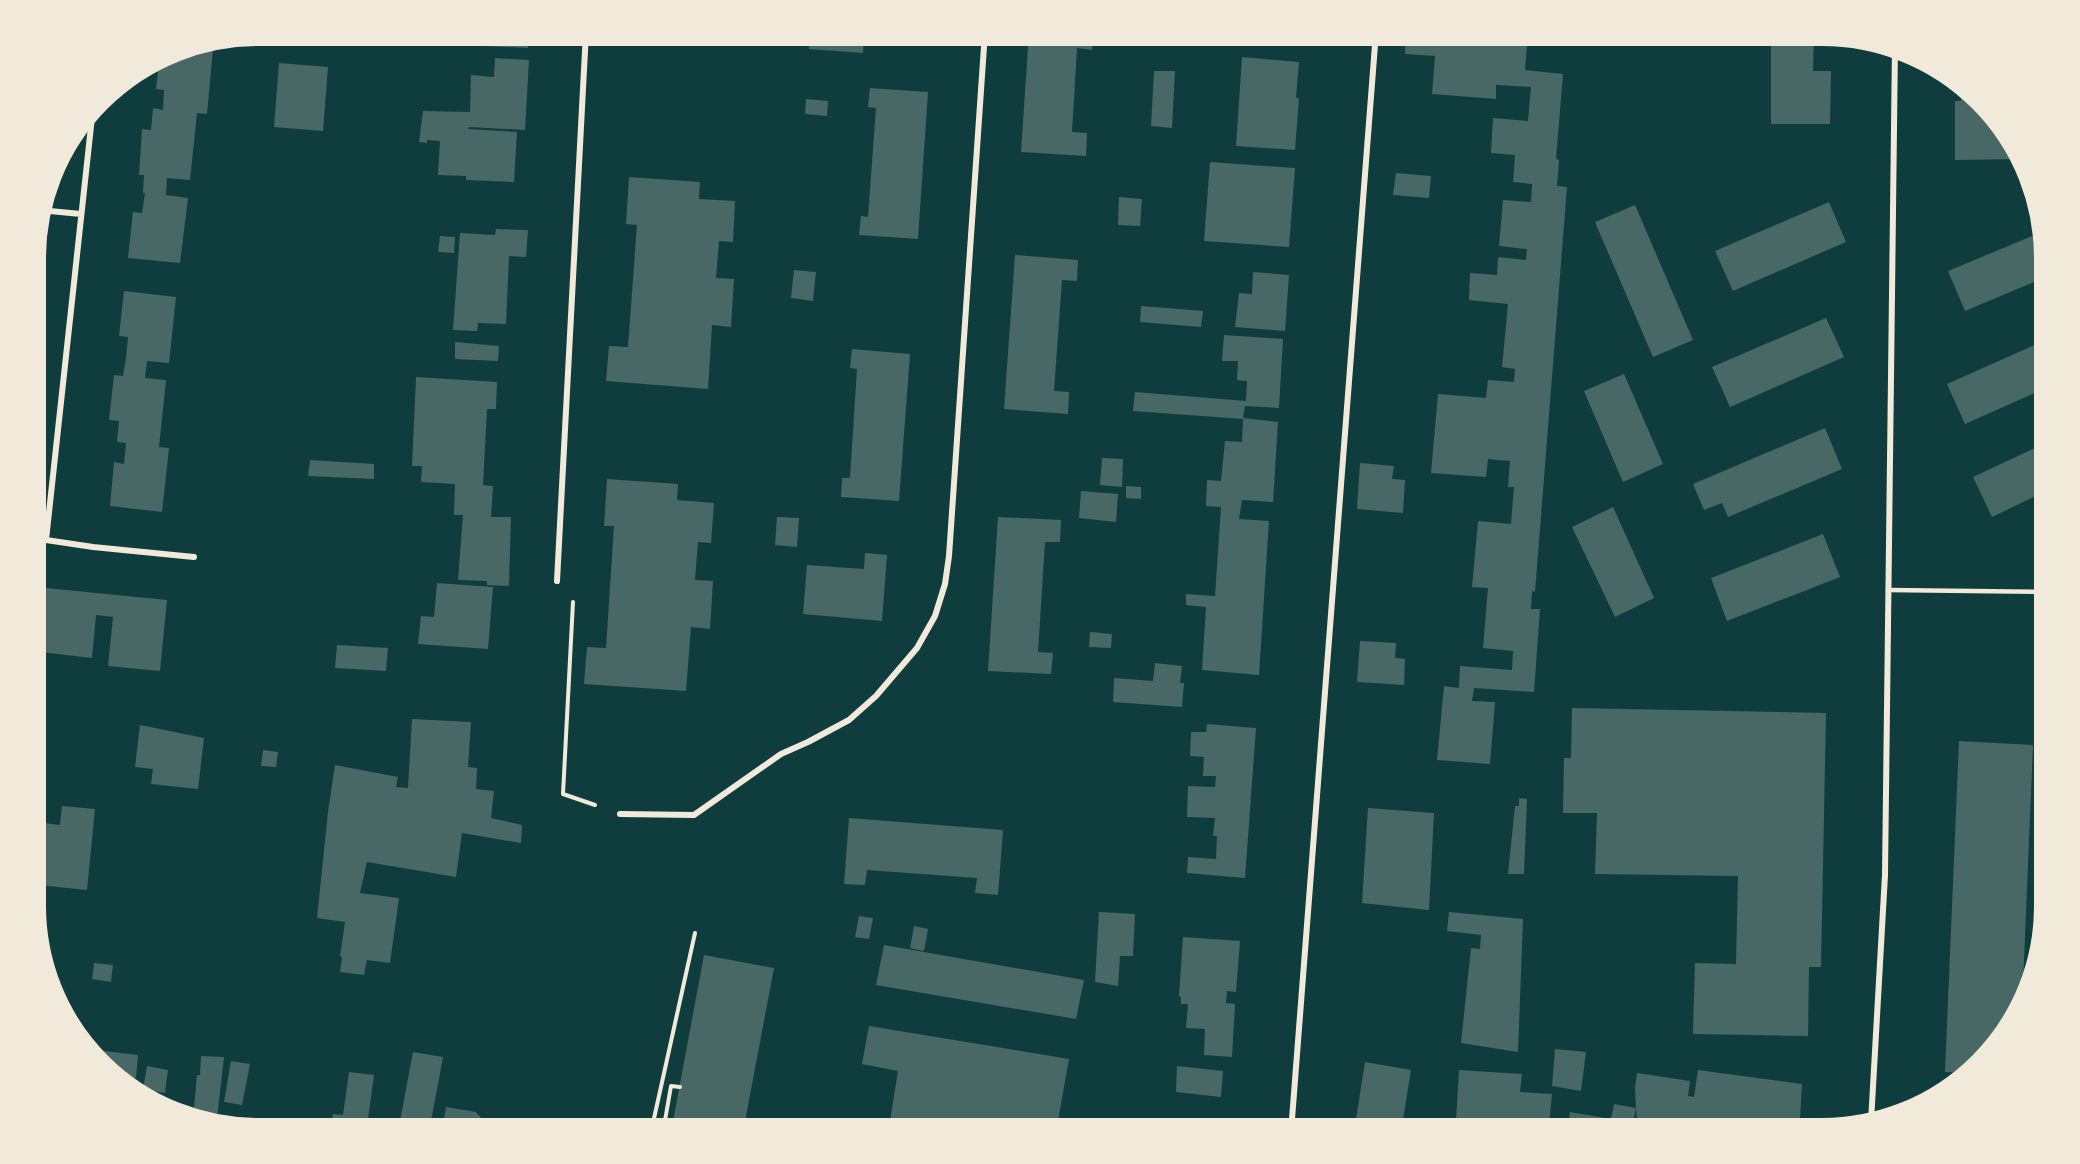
<svg xmlns="http://www.w3.org/2000/svg" width="2080" height="1164" font-family="Commissioner,sans-serif">
	<rect width="100%" height="100%" fill="#0f3d3e"/>
	<!-- building -->
	<path fill="#486865" d="M486,32H529L528,48L485,46Z
		M810,32L864,34L863,53L809,49Z
		M1029,32H1094L1092,50L1077,48L1072,132L1087,133L1086,156L1021,152Z
		M1406,32H1528L1525,70L1563,74L1556,159L1559,160L1557,186L1567,187L1535,592L1532,591L1531,609H1540L1534,692L1474,688L1472,701L1495,702L1490,764L1437,760L1444,686L1459,688L1460,666L1512,670L1513,651L1483,648L1488,588L1472,587L1478,521L1511,524L1514,487H1508L1510,461L1488,459L1486,477L1431,473L1438,394L1486,398L1488,380L1514,382L1515,369L1502,367L1508,304L1469,300L1470,273L1497,275L1498,257L1526,260L1527,249L1499,246L1503,200L1531,202L1532,184L1513,182L1515,155L1491,153L1493,118L1528,121L1531,87L1496,85V99L1432,94L1435,56L1405,54Z
		M1771,32H1814L1813,71H1831L1830,124H1771Z
		M185,46L213,49L207,114L197,113L190,180L167,178L166,195L188,198L180,263L128,258L133,212L142,213L145,193H143L144,175H139L142,129L151,130L153,108L163,110L164,90L156,89L160,56L172,49Z
		M1242,57L1299,62L1296,98H1299L1295,150L1236,146Z
		M495,58L529,60L525,130L469,127L468,129L517,132L514,182L466,180V176L438,175L440,141L427,140V143L419,142L423,111L470,112L471,75L494,77Z
		M279,63L328,67L323,131L274,127Z
		M1154,71H1175L1172,128L1151,126Z
		M1961,86L2011,132L2024,159L1955,160V101H1961Z
		M870,88L928,92L918,239L859,235L861,216L868,217L876,108L868,107Z
		M806,99L828,101L827,116L805,114Z
		M1210,162L1295,168L1289,247L1204,241Z
		M1396,173L1431,176L1429,198L1393,195Z
		M629,177L700,182L699,199L735,201L733,242L719,241L716,278L734,279L731,327L712,325L708,389L606,381L609,346L628,347L637,225L626,224Z
		M1119,197L1142,199L1140,226L1118,225Z
		M1829,202L1846,242L1733,291L1715,251Z
		M1635,205L1693,340L1653,357L1595,222Z
		M496,229L528,230L526,257L509,256L506,324L478,323L477,331L453,330L460,233L495,235Z
		M2037,234L2048,260V276L1965,311L1948,271Z
		M440,236L455,237L454,253L438,252Z
		M1015,255L1078,260L1077,281L1062,280L1054,391L1069,392L1068,414L1004,409Z
		M794,270L816,272L813,301L791,298Z
		M1253,272L1289,275L1285,331L1235,327L1239,293L1252,294Z
		M124,291L176,297L169,363L147,361L145,378L166,380L159,447L169,448L162,512L110,506L114,462L124,464L126,443L117,442L119,421L109,420L114,375L123,376L126,358L128,337L119,336Z
		M1141,306L1203,311L1201,327L1140,322Z
		M1826,318L1844,357L1730,407L1712,367Z
		M1224,335L1283,339L1279,408L1245,406L1243,418L1278,422L1273,502L1242,500L1239,519L1269,521L1259,675L1202,670L1206,607L1186,605V594L1215,596L1221,507L1206,506L1207,480L1221,481L1225,441L1242,442L1243,419L1133,411L1135,392L1246,401L1247,381L1237,380L1238,361H1222Z
		M2048,339V387L1965,424L1947,384Z
		M455,342L499,346L498,361L455,359Z
		M852,349L910,354L899,501L841,497L842,478H850L857,369L850,368Z
		M1624,374L1663,464L1623,482L1584,391Z
		M416,377L497,382L496,409H487L483,485L493,486L491,517H511L509,586L487,585V581L458,580L463,515H454L455,484L421,482L422,466H412Z
		M1825,428L1842,469L1728,517L1722,503L1704,510L1693,484Z
		M2048,442V490L1992,517L1973,477Z
		M1102,458L1123,459L1122,487L1100,485Z
		M310,460L374,464V479L308,476Z
		M1360,463L1394,466L1392,479L1405,480L1403,513L1357,509Z
		M607,479L678,484L677,500L714,503L711,543L698,542L695,580L713,581L710,629L691,627L686,691L584,684L587,647L606,648L614,526H604Z
		M1126,486L1141,487V499L1126,498Z
		M1081,491L1118,494L1116,522L1079,518Z
		M1613,507L1654,598L1615,617L1572,527Z
		M777,517L799,518L797,547L775,545Z
		M998,517L1061,520L1060,542H1045L1038,652L1053,653L1051,674L988,671Z
		M1823,534L1840,577L1727,621L1711,578Z
		M865,553L887,555L882,621L803,614L807,565L864,569Z
		M437,583L493,587L488,649L418,644L421,616L434,617Z
		M46,588L167,600L160,671L108,666L113,617L96,615L92,658L40,652Z
		M1090,632L1112,634L1111,648L1089,647Z
		M1360,641L1396,643L1395,658L1405,659L1404,685L1357,682Z
		M337,645L388,648L386,671L335,668Z
		M1155,663L1182,666L1180,683H1184L1182,707L1113,702L1114,678L1153,681Z
		M1572,708L1826,713L1821,967H1809L1808,1036L1693,1034L1695,963L1736,964L1738,876L1595,874L1597,813H1563L1564,758H1571Z
		M412,719L471,722L468,767L477,768L476,789L494,791L491,818L522,825L521,843L462,833L456,877L367,862L360,893L399,898L390,963L367,960L364,975L340,972L342,957L340,956L345,922L317,918L328,812L335,765L398,777L396,787L408,788Z
		M1207,724L1256,728L1245,878L1187,873L1188,857L1216,859L1217,836H1213L1215,818L1187,817L1188,786L1215,787L1216,776H1203L1204,757L1190,756L1191,732H1206Z
		M140,725L204,738L198,789L151,784L153,769L135,767Z
		M1959,741L2033,745L2022,1008L2018,1019L1982,1066L1973,1073L1945,1072Z
		M263,750L278,752L276,767L261,766Z
		M1519,798L1527,799L1524,874H1508L1515,806H1519Z
		M62,806L95,809L87,890L38,885L44,823L60,825Z
		M1368,808L1434,813L1429,910L1362,903Z
		M849,818L1003,830L998,895L975,893L977,878L867,870L865,885L844,884Z
		M1099,912L1135,914L1133,956H1120L1118,986L1095,982Z
		M1449,912L1523,919L1518,1052L1461,1043L1471,948L1480,949L1481,935L1447,931Z
		M859,916L873,918L869,939L855,937Z
		M914,926L928,929L924,951L910,948Z
		M1183,937L1240,941L1236,992L1227,991L1226,1003L1235,1004L1232,1057L1204,1055L1205,1029L1186,1028L1188,1004H1181V997L1179,996Z
		M884,945L1084,980L1076,1019L876,985Z
		M704,955L774,968L743,1132H671Z
		M94,963L113,965L111,982L92,979Z
		M869,1026L1069,1059L1056,1132H960L890,1121L898,1071L862,1064Z
		M72,1034L91,1036L90,1050Z
		M1555,1049L1586,1052L1581,1091L1552,1086Z
		M104,1051L138,1055L136,1078L116,1075L103,1063Z
		M413,1052L443,1057L429,1132H398Z
		M201,1056L224,1057L216,1127L200,1125V1120L193,1119L197,1075H200Z
		M231,1061L250,1064L242,1105L224,1102Z
		M1365,1062L1411,1070L1401,1132H1354Z
		M147,1066L168,1070L165,1093L143,1089Z
		M1177,1066L1223,1071L1221,1097L1176,1092Z
		M1459,1070L1522,1074L1520,1092L1552,1094L1549,1125L1568,1126L1570,1112L1611,1119L1614,1104L1636,1108L1635,1088L1637,1073L1690,1081L1688,1096L1694,1097L1698,1070L1802,1084L1800,1120L1815,1121L1814,1132H1753L1754,1119H1742L1741,1132H1708L1689,1129L1688,1132H1638L1636,1108L1631,1132H1517L1518,1125L1456,1120Z
		M349,1072L374,1075L368,1119L384,1121L383,1132H330L333,1114L343,1115Z
		M446,1107L476,1112L481,1118L479,1132H442Z
		M1199,1127L1227,1130V1132H1198Z"/>
	<g fill="none" stroke-linecap="round" stroke-linejoin="round">
		<!-- path -->
		<path stroke="#f1e9da" stroke-width="4" d="M573,602L563,794L595,805
			M651,1132L695,933
			M663,1132L671,1086L680,1087"/>
		<!-- service -->
		<path stroke="#f1e9da" stroke-width="4.5" d="M1888,590L2048,592"/>
		<!-- minor -->
		<path stroke="#f1e9da" stroke-width="6" d="M93,108L46,540L93,547L194,557
			M39,210L81,214
			M557,581L586,32
			M620,814L694,815L781,754L808,742L849,720L876,696L917,648L935,616L945,584L949,556L985,32
			M1871,1122L1885,875L1895,45
			M1291,1132L1376,32"/>
	</g>
	<!-- crop -->
	<path d="M0 0H2080V1164H0ZM258 42H1822A216 216 0 0 1 2038 258V906A216 216 0 0 1 1822 1122H258A216 216 0 0 1 42 906V258A216 216 0 0 1 258 42Z" fill="#f1e9da" fill-rule="evenodd"/>
	<path fill="none" stroke="#f1e9da" stroke-width="8" d="M258 42H1822A216 216 0 0 1 2038 258V906A216 216 0 0 1 1822 1122H258A216 216 0 0 1 42 906V258A216 216 0 0 1 258 42Z"/>
</svg>
